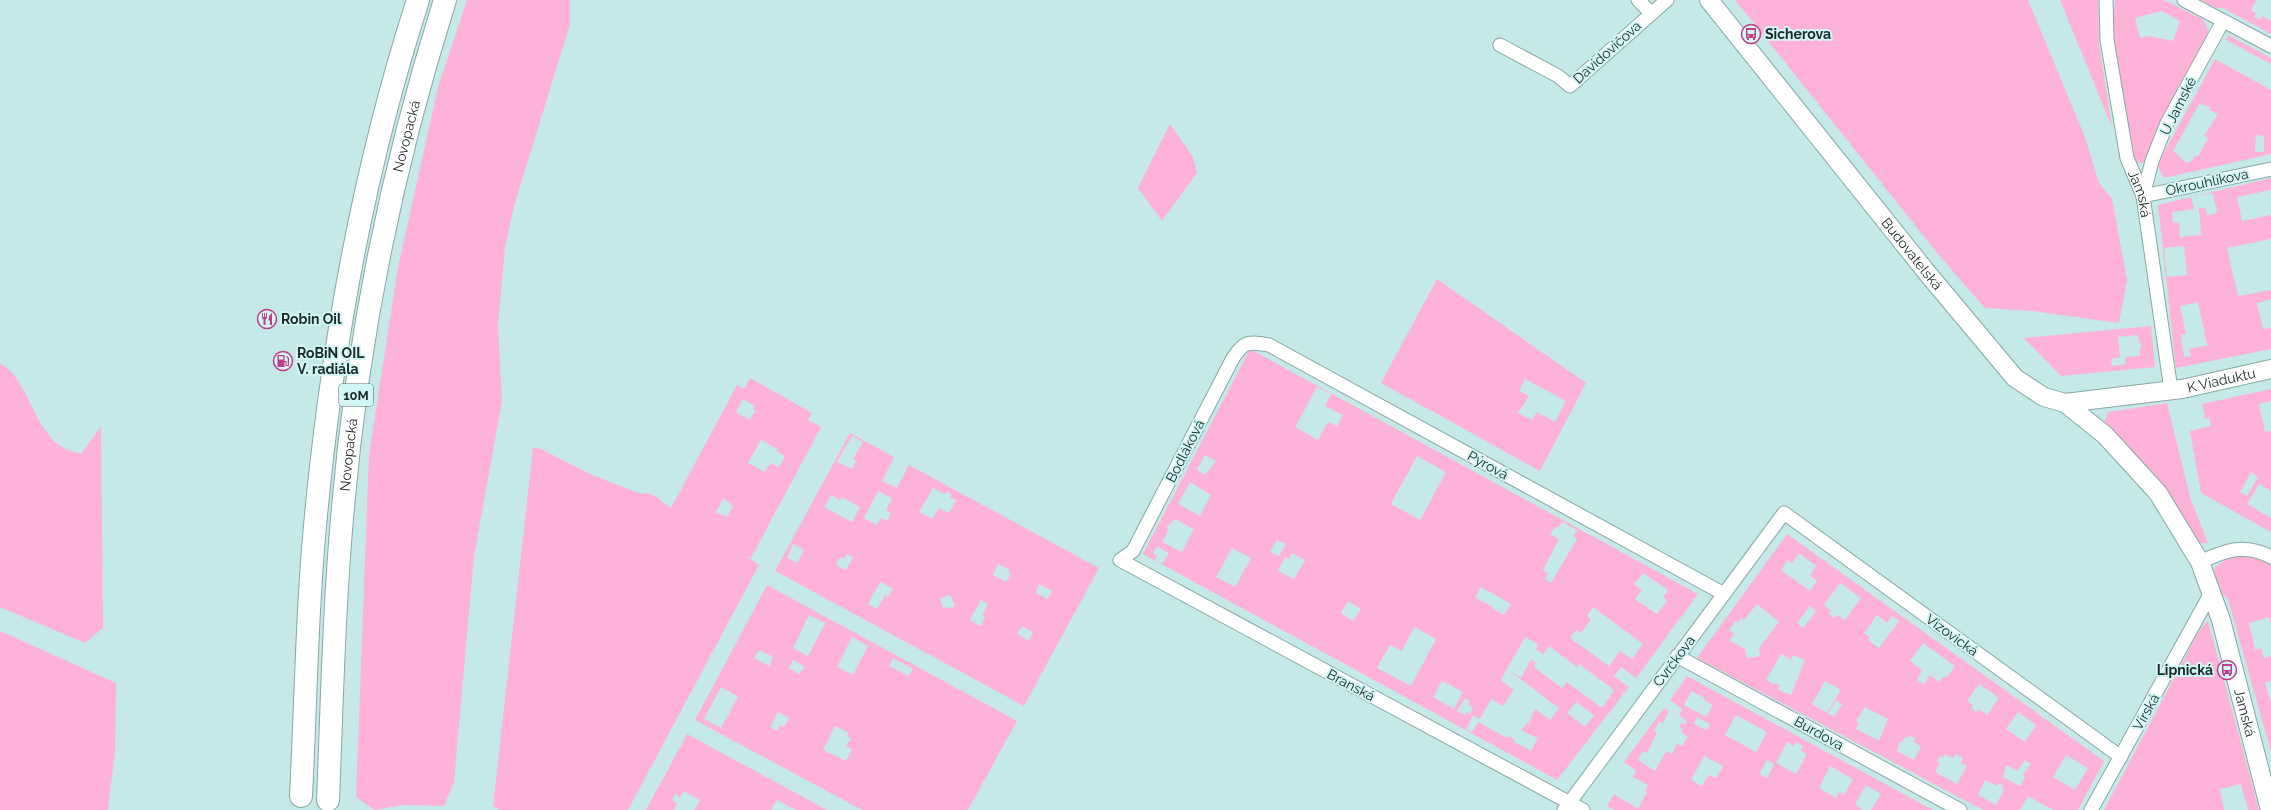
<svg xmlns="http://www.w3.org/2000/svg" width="2271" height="810" font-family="Raleway,sans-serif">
	<rect width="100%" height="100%" fill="#c5e9e6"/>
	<!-- green -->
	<path fill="#feb2d7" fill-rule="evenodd" d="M467,0H570V24L514,206L505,248L498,325L502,401L474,556L454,782L444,806L403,805L374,810L356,797L369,454L398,267L438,87Z
		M1735,0H2028L2085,137L2099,183L2112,199L2127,280L2119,323L2032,311L1985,308L1942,259Z
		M2060,0H2098L2099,45L2112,127Z
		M2115,0H2164L2202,19L2207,26L2208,32L2145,163L2134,162L2112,35ZM2162,11L2180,21L2173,41L2150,36L2140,38L2135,18Z
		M2201,0H2257L2251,10L2256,13L2254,17L2260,20L2262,16L2271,21V34L2223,8H2216Z
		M2228,35L2271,58V64L2226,40Z
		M2215,59L2271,90V154L2164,178L2157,165ZM2199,104L2211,107L2209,110L2218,114L2204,136L2208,138L2198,157L2194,156L2192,161L2187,163L2173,151ZM2256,135L2264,136V152H2255Z
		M1170,124L1193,157L1197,173L1162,221L1138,188Z
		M2271,178V190L2237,197L2242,221L2271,215V239L2227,248L2238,296L2271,290V299L2257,303L2263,329L2271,328V349L2176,368L2158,205ZM2213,193L2217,213L2207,215L2205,208H2199L2201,235L2180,237L2179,222L2173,223L2172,212L2194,209L2191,197ZM2184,246L2187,275L2167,277L2164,248ZM2198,302L2204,330H2207L2204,331L2207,344L2210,345L2189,349L2191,356L2184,357L2181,335L2186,334L2180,306Z
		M1437,279L1586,383L1540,471L1381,383ZM1525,379L1566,401L1555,422L1537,412L1532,420L1518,413L1529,396L1519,391Z
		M2151,326L2155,367L2061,376L2024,338ZM2138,335L2139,342L2142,346L2140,349V356L2125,357L2126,364L2112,366L2111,359L2120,357L2118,337Z
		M1250,349L1698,594L1636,678L1621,667L1614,676L1629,687L1557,780L1143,554ZM1317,387L1331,394L1325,406L1343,415L1337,426L1328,422L1318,440L1295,427ZM1205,455L1216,461L1205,475L1197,470ZM1417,456L1446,472L1420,520L1391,504ZM1190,482L1211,495L1200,516L1178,504ZM1175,519L1194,529L1182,552L1162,542L1169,529L1166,528ZM1562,522L1577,530L1573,537L1577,539L1551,583L1545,579L1548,573L1543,570L1559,539L1550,534L1555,527L1558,528ZM1277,540L1286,544L1279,556L1270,552ZM1157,546L1169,553L1162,564L1155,560L1157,556L1153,553ZM1232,548L1251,558L1235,587L1216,577ZM1292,553L1305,560L1294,579L1278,571L1285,557L1289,559ZM1643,573L1668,590L1663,597L1667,601L1657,614L1635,599L1642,590L1634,584ZM1481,587L1511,604L1504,615L1492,608V606L1475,598ZM1348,601L1361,609L1353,621L1341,613ZM1593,607L1643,644L1632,659L1620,651L1609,666L1570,638L1576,630L1581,633L1591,619L1587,616ZM1414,627L1436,639L1411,686L1377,668L1390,645L1402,651ZM1525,637L1538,644L1536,649L1543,654L1549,646L1577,667L1579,664L1614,690L1602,708L1567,682L1562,688L1534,667L1536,663L1531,659L1521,678L1507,669ZM1507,669L1559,708L1550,720L1535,709L1530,720L1521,730L1538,738L1531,751L1514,742L1515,740L1508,736L1507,738L1478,722L1472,732L1466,729L1473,715L1480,719L1491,699L1503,706L1514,690L1501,680ZM1442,681L1463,692L1454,709L1433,697ZM1465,698L1470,701L1468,704L1473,708L1470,714L1467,712L1465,715L1457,711ZM1576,702L1594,715L1585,727L1567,713Z
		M0,363C31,382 32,430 64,448C69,451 76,452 81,454L101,426L103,628L85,643L0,607Z
		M750,378L812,413L808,420L821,427L751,558L745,555L759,565L628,810H499L493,806L533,448H539L592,475L641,494L648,493L655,496L671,508L737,385L744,389ZM743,399L755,406L753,409L755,410L750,420L736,412ZM761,440L778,449L776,451L785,456L779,467L770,463L765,472L748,463ZM723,498L733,506L727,517L716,512Z
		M2271,389V401L2259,404L2265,432L2271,431V491L2259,484L2247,504L2271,518V532L2201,493L2190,431L2211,426L2209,418L2205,419L2202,404ZM2251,472L2258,477L2247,496L2240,492Z
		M2167,403L2190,497L2208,543H2196C2170,500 2141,457 2104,423L2108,412Z
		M850,433L894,457L882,481L897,488L909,465L1099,568L1024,706L775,571ZM852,436L863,442L853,459L856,461L852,469L837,462ZM933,488L945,494L947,491L951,494L950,497L956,501L949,513L939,508L932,519L919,512ZM878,491L892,498L886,510L891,513L887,521L881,518L877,525L864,518ZM831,495L840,500L842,497L860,507L852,522L824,507ZM793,544L804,550L797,563L787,558ZM847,554L853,557L846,570L836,565L840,557L844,559ZM998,564L1010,570L1008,573L1011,574L1006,582L993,575ZM880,582L893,589L888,597L885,595L877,609L868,604ZM1039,584L1052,591L1048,599L1036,593ZM950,595L955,607L943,608L940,598ZM981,600L988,604L982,615L985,617L980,626L970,620ZM1022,626L1033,632L1029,641L1017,634Z
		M1787,534L2104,761L2078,810H2053L2028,796L2020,810H1983L1697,658ZM1799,553L1816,566L1810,576L1817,581L1810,591L1781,570L1788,560L1792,563ZM1840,583L1861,598L1845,620L1837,615L1834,618L1829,614L1831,611L1824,605ZM1757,604L1779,622L1759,648L1760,656L1747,658L1745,649L1729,640L1734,634L1729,630L1736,621L1738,622L1741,618L1744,620ZM1810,606L1816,611L1803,628L1797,623ZM1877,615L1887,623L1892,616L1899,621L1879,648L1868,640L1870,637L1864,633ZM1923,643L1955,666L1946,678L1944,676L1939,682L1930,675L1924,685L1917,680L1922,670L1910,661ZM1781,654L1791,660L1793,655L1805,660L1791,695L1778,690L1780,685L1775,683L1774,685L1766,680ZM1825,681L1841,690L1827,713L1812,704ZM1979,684L1999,698L1987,715L1979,709L1976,712L1971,708L1973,705L1967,701ZM1836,700L1842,704L1834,717L1828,713ZM1865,707L1888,719L1879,741L1856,729L1859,723L1856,721ZM2018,712L2036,725L2025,742L2006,729ZM1910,735L1915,738L1913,741L1921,747L1914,760L1897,751L1900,741L1902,742L1905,737L1908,738ZM1945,754L1953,758L1956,754L1963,758L1961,763L1967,766L1957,784L1935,772L1940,763L1937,762L1940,756L1943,757ZM2066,755L2088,768L2075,790L2053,777ZM2025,760L2031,764L2023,775L2025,777L2020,786L2003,777L2006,765L2017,771ZM1985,780L1997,786L1999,783L2003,785L2002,789L2004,790L1996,805L1978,795Z
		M2243,555L2257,558L2271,565V624L2269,617L2249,623L2255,650L2261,648L2264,658L2271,656V681L2265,683L2271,703V752L2228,599C2201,576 2212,561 2243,555Z
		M767,585L1017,721L968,810H862L695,720ZM809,615L825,623L808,656L793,648ZM852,637L868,646L853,675L837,667ZM759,650L773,657L769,666L754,658ZM893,658L913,669L909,676L889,666ZM793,660L804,666L800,674L789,668ZM721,687L738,697L721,728L704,719ZM778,712L789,718L784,727L780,725L776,731L770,727ZM835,726L849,733L847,736L851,738L846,746L852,749L846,761L823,750Z
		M2208,621L2259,810H2248L2241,784L2220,789L2224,810H2104L2200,629Z
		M0,631L116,683L115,752L108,810H0Z
		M1687,676L1933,810H1871L1881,794L1866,785L1855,804L1862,810H1614L1607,806L1614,794L1638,809L1647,792L1645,791L1648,785L1633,777L1636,770L1624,762L1664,708L1669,711L1663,723L1659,721L1654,731L1657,733L1647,753L1643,751L1638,760L1655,771L1666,751L1672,754L1677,744L1682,746L1688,736L1681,732L1683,729L1679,727L1681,723L1685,725L1687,721L1679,715L1682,709L1670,700ZM1691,691L1705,698L1704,700L1713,705L1706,717L1684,705ZM1736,715L1767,732L1756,752L1725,735ZM1697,717L1710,724L1707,730L1694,724ZM1787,742L1793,746L1796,742L1803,746L1801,751L1807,754L1796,774L1776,763ZM1704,756L1723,766L1716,778L1709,775L1702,786L1691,780ZM1767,760L1774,764L1767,778L1759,774ZM1830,766L1853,779L1844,795L1840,792L1836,798L1819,788Z
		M687,734L827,810H796L777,800L771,810H694L700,800L684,791L680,797L675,794L672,800L677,803L674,809L675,810H646Z"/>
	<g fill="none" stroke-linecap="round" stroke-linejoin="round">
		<defs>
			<g id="street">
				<path d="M1638,0L1651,13"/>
				<path id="s1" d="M2106,0L2107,40L2127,158L2143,196L2171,390"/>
				<path d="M2184,0L2271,46"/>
				<path d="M1500,45L1558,76L1570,86L1667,0"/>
				<path d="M2143,196L2152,161L2167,123L2223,21"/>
				<path d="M2143,196L2271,169"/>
				<path d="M2200,562C2226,550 2244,543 2271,557"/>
				<path d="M1677,656L1960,810"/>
				<path d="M1564,810L1784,513L2121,757"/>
				<path d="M1583,810L1120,560L1133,551L1233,358C1245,340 1249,342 1269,345L1724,594"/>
				<path d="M2091,810L2211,593"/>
			</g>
			<g id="secondary">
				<path id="s2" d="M1709,0L1928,274L2015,378L2044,397L2065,403L2182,389L2271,369"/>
				<path id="s3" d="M2065,403L2105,435L2158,493L2200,562L2221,620L2270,810"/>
			</g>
			<g id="highway">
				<path d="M301,796C306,699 307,601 317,505C334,333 365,164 418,0"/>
				<path id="s4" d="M328,800C332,702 334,604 343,507C358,335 393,164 445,0"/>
			</g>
		</defs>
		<!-- street casing -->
		<use href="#street" stroke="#86a8a6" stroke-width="15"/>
		<!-- secondary casing -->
		<use href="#secondary" stroke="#86a8a6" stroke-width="20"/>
		<!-- highway casing -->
		<use href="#highway" stroke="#86a8a6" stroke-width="24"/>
		<!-- street -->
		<use href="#street" stroke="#fff" stroke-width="13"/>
		<!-- secondary -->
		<use href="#secondary" stroke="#fff" stroke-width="18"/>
		<!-- highway -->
		<use href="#highway" stroke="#fff" stroke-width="22"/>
	</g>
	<!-- icons -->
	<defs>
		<symbol id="bus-ring" viewBox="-11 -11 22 22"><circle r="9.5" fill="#d2f6f4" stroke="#be3d88" stroke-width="1.5"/><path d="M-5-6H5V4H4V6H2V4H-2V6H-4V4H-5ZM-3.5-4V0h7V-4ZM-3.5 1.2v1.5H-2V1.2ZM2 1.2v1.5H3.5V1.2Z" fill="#be3d88"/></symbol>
		<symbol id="restaurant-ring" viewBox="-11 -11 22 22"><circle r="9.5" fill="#d2f6f4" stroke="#be3d88" stroke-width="1.5"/><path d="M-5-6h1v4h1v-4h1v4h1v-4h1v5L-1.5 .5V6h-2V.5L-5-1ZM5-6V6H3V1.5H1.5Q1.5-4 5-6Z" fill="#be3d88"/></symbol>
		<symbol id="fuel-ring" viewBox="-11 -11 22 22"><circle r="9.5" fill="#d2f6f4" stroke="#be3d88" stroke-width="1.5"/><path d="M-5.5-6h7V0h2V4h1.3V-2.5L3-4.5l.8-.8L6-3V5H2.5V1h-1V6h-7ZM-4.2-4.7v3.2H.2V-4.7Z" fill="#be3d88"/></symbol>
	</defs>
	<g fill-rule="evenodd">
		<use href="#bus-ring" x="1740" y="23" width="22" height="22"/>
		<use href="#restaurant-ring" x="256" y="308" width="22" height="22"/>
		<use href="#fuel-ring" x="272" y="350" width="22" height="22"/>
		<use href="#bus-ring" x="2216" y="659" width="22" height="22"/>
	</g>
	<g text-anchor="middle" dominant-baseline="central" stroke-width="4" stroke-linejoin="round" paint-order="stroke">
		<!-- shield labels -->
		<rect fill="#d2f6f4" stroke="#526665" stroke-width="1" x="339" y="384" width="34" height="22" rx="3"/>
		<g font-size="13" font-weight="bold" fill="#1b2928">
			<text x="356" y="395">10M</text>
		</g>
		<!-- poi labels -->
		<g font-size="14" font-weight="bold" fill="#1b2928" stroke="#d2f6f4" text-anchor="start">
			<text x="1765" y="34">Sicherova</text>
			<text x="281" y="319">Robin Oil</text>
			<text x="297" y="353">RoBiN OIL<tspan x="297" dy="16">V. radiála</tspan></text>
			<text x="2213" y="670" text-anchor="end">Lipnická</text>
		</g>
		<!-- street labels -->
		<g font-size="14" fill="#1b2928" stroke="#d2f6f4">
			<text transform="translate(1607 52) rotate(-42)">Davidovičova</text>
			<text transform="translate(2178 106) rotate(-63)">U Jamské</text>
			<text stroke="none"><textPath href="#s4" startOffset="670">Novopacká</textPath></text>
			<text transform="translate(2207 182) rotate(-12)">Okrouhlíkova</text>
			<text stroke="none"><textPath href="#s1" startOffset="198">Jamská</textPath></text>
			<text stroke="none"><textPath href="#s2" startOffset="325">Budovatelská</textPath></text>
			<text stroke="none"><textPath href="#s2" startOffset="701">K Viaduktu</textPath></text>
			<text transform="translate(1185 451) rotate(-63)">Bodláková</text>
			<text stroke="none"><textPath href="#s4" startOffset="346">Novopacká</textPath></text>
			<text transform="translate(1488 465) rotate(29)">Pýrová</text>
			<text transform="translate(1952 635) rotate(36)">Vizovická</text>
			<text transform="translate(1674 661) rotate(-53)">Cvrčkova</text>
			<text transform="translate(1351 685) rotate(28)">Branská</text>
			<text transform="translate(2146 712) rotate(-61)">Vírská</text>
			<text stroke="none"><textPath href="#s3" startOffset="368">Jamská</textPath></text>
			<text transform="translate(1819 733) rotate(29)">Burdova</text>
		</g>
	</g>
</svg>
